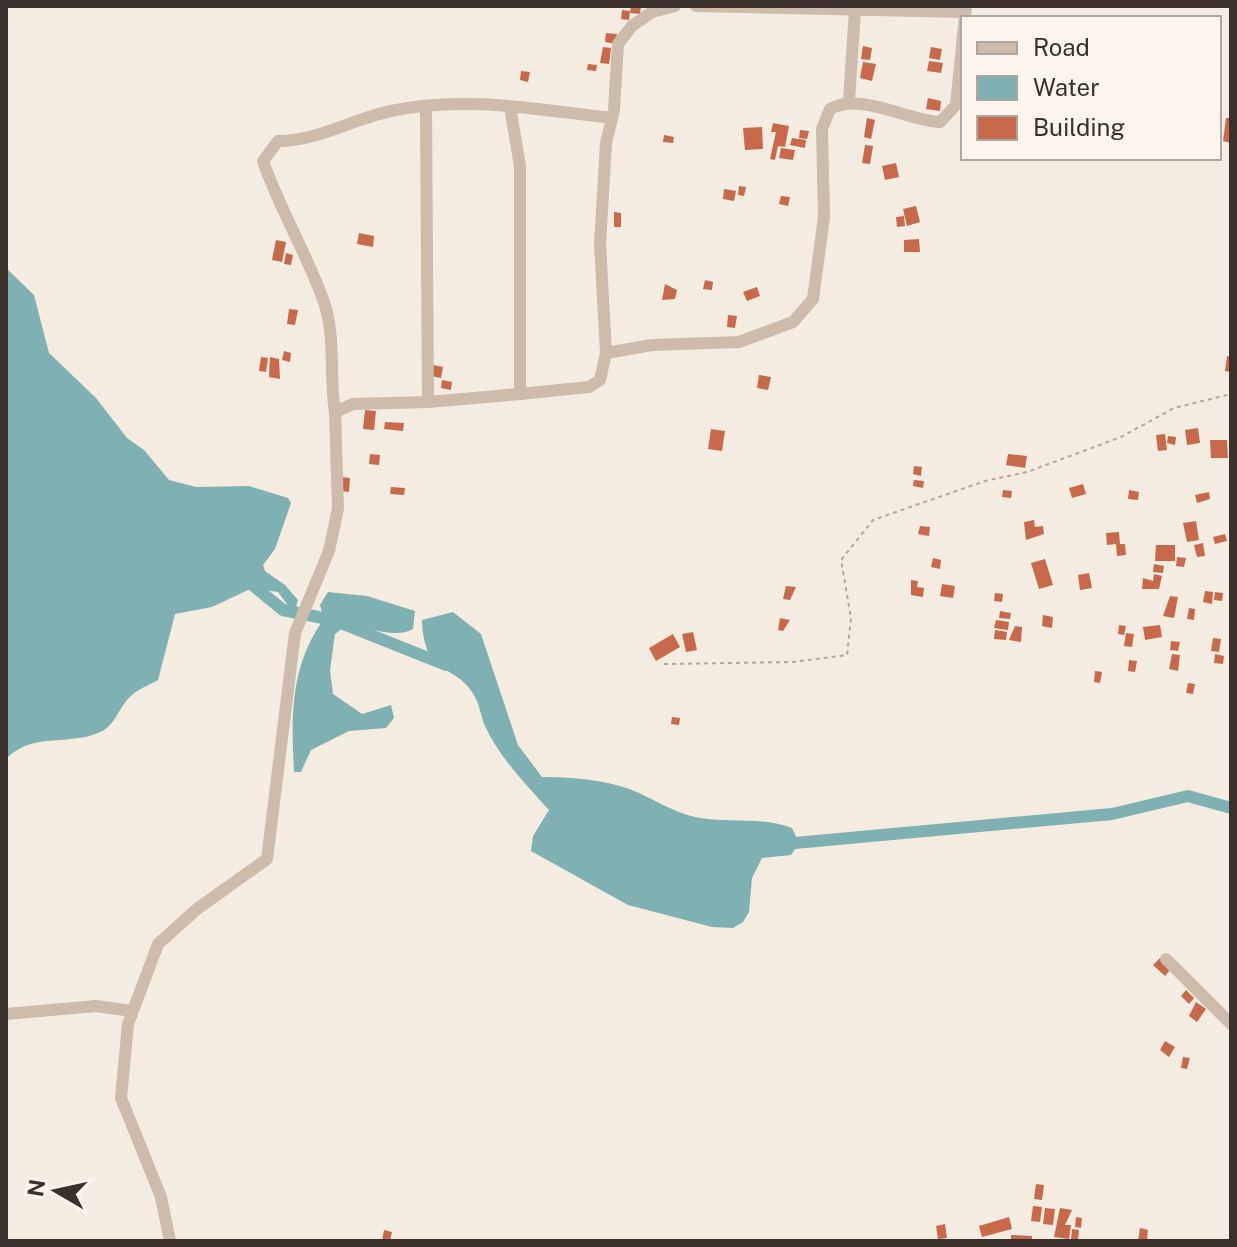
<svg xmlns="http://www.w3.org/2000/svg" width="1237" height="1247" font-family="'Public Sans',sans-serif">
	<rect width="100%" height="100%" fill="#f4ebe1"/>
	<!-- water -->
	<path fill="#7fb0b2" d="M6,268L34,295L49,353L96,398L127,438L144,450L169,480L196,487L249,486L288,498L291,503L275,549L263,565L265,571L285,585L298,600L296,607L290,608L278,592L252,588L212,607L175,614L158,680C149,685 138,689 131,696C120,705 116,723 104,730C72,748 34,730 6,759Z
		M328,592L367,596L415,611L413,629C393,640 367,625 345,626L335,634L330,670L333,694L362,714L391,705L394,718L386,728L349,731L311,750L301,772H294C291,718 290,665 324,619L320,605Z
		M453,612L481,634L518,745L542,777C572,777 611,780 639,793C658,802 674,812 695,817C728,824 762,816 792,828L799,843L791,855L762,858L752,878L749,912L743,922L733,928L712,927L628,905L531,851L533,836L549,810C527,786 499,757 485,726C481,717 480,706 475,697C456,661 424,680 422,620Z"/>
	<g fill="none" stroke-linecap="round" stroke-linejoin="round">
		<!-- canal -->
		<path stroke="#7fb0b2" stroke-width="12" d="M245,579L283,610L333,620L446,665
			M784,844L1112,814L1188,796L1231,808"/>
	</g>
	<!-- building -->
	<path fill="#c8694b" d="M631,6H641L640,14L630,13Z
		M622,10L630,11L629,20L621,19Z
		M606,33L617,34L615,44L605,42Z
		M863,46L872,48L870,60L861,59Z
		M603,47L611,48L609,64L600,63Z
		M931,47L942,49L940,60L929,58Z
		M929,61L943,63L941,73L927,71Z
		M863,62L876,64L872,81L860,78Z
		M588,64L597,65L596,71L587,70Z
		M521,71L530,72L528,82L520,80Z
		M928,98L941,101L940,111L926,109Z
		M867,118L875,120L871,139L864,137Z
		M1226,118H1231V143L1223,141Z
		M773,123L789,126L785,147L778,146L775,160L770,159L776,132H771Z
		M762,127L763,149L745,150L743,128Z
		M800,130L809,131L807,139L799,138Z
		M664,135L674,137L673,143L663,142Z
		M792,138L806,140L805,148L790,145Z
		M865,145L873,146L870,164L862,163Z
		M781,148L795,150L793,160L779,158Z
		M896,163L899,177L885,180L882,166Z
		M739,186L746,187L744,196L738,195Z
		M724,189L736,191L734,201L723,199Z
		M781,196L790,197L788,206L779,204Z
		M916,206L920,222L907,226L903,209Z
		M614,212L621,213V227H614Z
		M904,216L905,226L897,227L896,217Z
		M359,233L374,236L373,247L357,244Z
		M919,239L920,252H904V240Z
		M276,240L286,242L282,262L272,260Z
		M286,253L293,255L291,265L284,264Z
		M705,280L713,282L712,290L703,289Z
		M665,284L677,290L675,299L662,300Z
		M757,287L760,296L747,301L743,292Z
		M289,309L298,310L295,325L287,324Z
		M728,315L737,316L735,328L727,327Z
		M284,351L291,353L290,362L282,360Z
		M1227,356L1231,357V372L1225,371Z
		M261,357L268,358L266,372L259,371Z
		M270,357L279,359L280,379L269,377Z
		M433,365L443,367L441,378L431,376Z
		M759,375L771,377L768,390L757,388Z
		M442,380L452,382L451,390L441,388Z
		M365,410L376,411L374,430L363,429Z
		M385,422L404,423L403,431L384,429Z
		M1198,428L1200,443L1187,445L1185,430Z
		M711,429L725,431L722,451L708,449Z
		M1165,434L1167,450L1158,451L1156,435Z
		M1168,436L1176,437L1175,445L1167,443Z
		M1210,440H1227L1228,458H1211Z
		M370,454L380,455L379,465L369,464Z
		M1008,454L1027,456L1025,468L1006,465Z
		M914,466L922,467L921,476L913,474Z
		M342,477L350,478L349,492L340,491Z
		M914,480L924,481L923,488L913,486Z
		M1083,484L1086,494L1072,498L1069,488Z
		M391,487L405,488L404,495L390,494Z
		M1003,490L1012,491L1011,498L1002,497Z
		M1129,490L1139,492L1138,500L1128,499Z
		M1209,492L1210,499L1197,503L1195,495Z
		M1034,520L1035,527L1043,526L1044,534L1026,540L1024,522Z
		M1196,521L1199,540L1187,542L1183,523Z
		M920,526L930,527L929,536L918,534Z
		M1119,532L1120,544H1125L1126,555L1117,556L1116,544L1107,545L1106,533Z
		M1225,534L1227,541L1215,544L1213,537Z
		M1203,543L1205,556L1197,557L1194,545Z
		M1156,545H1175V561H1155Z
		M1177,557L1186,558L1184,567L1176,566Z
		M933,558L941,560L940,569L931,567Z
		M1045,559L1053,585L1039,589L1031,563Z
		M1154,564L1164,566L1163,573L1153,572Z
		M1089,573L1092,588L1080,590L1078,575Z
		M1154,574L1162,576L1159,589H1142L1143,578L1153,581Z
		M911,580L918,581L917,587L924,588L923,597L911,595Z
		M942,584L955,586L953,598L940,596Z
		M786,586L796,587L790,600L783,599Z
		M1205,591L1213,592L1212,604L1203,602Z
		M1215,592L1223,593L1222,601L1214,600Z
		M995,593L1003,594L1002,602L994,601Z
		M1170,596L1178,597L1174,618L1163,616Z
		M1189,608L1195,609L1194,620L1187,619Z
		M1000,611L1011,613L1010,619L999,618Z
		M1043,615L1053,617L1052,628L1042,626Z
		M780,618L790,620L783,631L778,630Z
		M996,620L1009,622L1008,630L994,628Z
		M1119,625L1126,626L1124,635L1118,634Z
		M1160,625L1162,637L1145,640L1143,627Z
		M1015,626L1022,627L1021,642L1009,640Z
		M995,630L1007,632L1006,640L994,639Z
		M693,632L697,650L686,652L682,634Z
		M1126,633L1134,634L1132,647L1124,646Z
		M673,634L680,647L656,661L649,648Z
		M1213,638L1221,639L1219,652L1211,651Z
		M1171,641L1180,642L1178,651L1170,650Z
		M1172,654L1180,655L1178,671L1169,669Z
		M1215,654L1224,656L1223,664L1214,663Z
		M1129,660L1137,661L1135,672L1128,671Z
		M1095,671L1102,672L1100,683L1094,682Z
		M1188,683L1195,684L1193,694L1186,693Z
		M672,717L680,718L679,725L671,724Z
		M1160,958L1171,969L1165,976L1153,965Z
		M1186,990L1194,998L1189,1004L1181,996Z
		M1196,1002L1206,1009L1197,1022L1189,1016Z
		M1165,1041L1175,1047L1169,1057L1160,1050Z
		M1183,1057L1190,1058L1187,1069L1181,1068Z
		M1036,1184L1044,1185L1042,1200L1034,1199Z
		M1033,1206L1042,1207L1040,1222L1031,1221Z
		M1045,1208L1055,1209L1053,1225L1043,1224Z
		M1060,1208L1072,1210L1065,1225H1071L1069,1239L1054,1237Z
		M1009,1217L1012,1229L982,1237L979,1226Z
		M1076,1217L1082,1218L1081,1228L1075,1227Z
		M945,1224L947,1238L938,1239L936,1226Z
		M1140,1228L1148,1230L1147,1241H1138Z
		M1072,1229L1079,1230L1078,1241H1071Z
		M384,1230L392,1232L390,1241H382Z
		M1011,1235L1032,1236V1241H1011Z"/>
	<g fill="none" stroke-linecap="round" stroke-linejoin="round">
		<!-- path -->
		<path stroke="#b9a596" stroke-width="2" stroke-dasharray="4 4" stroke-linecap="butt" d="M664,664L793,662L847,655L851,618L841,560L873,520L985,481L1027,472L1121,437L1174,408L1231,394"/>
		<!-- minor -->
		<path stroke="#cdbbac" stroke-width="12" d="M696,6L963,12
			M849,101L855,10
			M426,107L428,402
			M510,107L520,166V394
			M606,353L652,345L739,342L793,322L813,299L824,217L822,129L830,109C861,92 906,120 940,122L956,105L966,6
			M335,412C329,376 336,338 324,302C307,254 280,210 263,161L278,141C318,141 352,119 391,111C463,95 540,110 612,118
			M1166,959L1231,1024
			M6,1014L96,1006L132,1011
			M170,1241L161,1197L121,1098L128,1024L158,944L197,909L267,859L295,633L329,551L338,508L335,412L353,404L428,402L520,394L589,387L600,380L606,353L600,244L606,143L614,110L618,44L632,26L652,12L675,6"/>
	</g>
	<!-- border -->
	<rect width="1237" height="1247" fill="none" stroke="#3b302b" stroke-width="16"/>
	<!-- legend -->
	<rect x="961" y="16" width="260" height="144" fill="#fbf5ee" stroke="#aea6a0" stroke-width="2"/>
	<rect x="977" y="42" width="40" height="12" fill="#cdbbac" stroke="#aea6a0" stroke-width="2"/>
	<text x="1033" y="56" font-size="24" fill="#3b302b">Road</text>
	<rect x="977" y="76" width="40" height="24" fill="#7fb0b2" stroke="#aea6a0" stroke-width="2"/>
	<text x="1033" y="96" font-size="24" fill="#3b302b">Water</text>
	<rect x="977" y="116" width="40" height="24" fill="#c8694b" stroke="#aea6a0" stroke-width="2"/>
	<text x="1033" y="136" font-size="24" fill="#3b302b">Building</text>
	<!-- north arrow -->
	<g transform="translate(56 1191) rotate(279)" stroke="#fbf5ee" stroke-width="6" paint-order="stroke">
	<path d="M0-6L14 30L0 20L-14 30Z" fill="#3b302b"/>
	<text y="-12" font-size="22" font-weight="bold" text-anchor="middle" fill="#3b302b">N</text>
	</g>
</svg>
